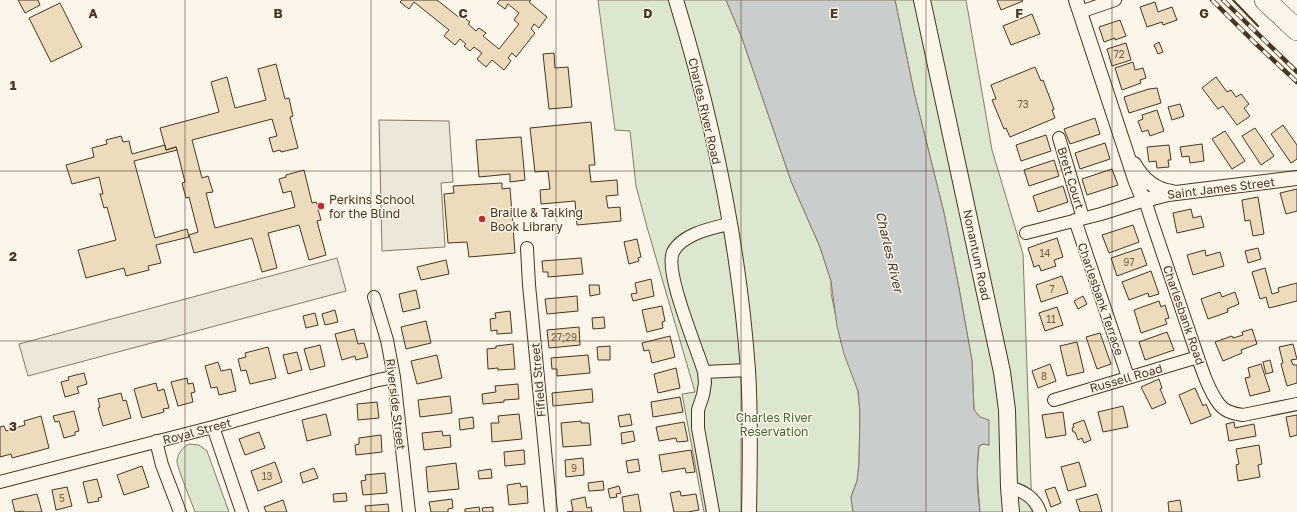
<svg xmlns="http://www.w3.org/2000/svg" width="1297" height="512" font-family="'Golos Text',sans-serif">
	<rect width="100%" height="100%" fill="#fbf6e9"/>
	<!-- green -->
	<path fill="#dce7d0" stroke="#887966" d="M598,0H726L742,38L791,181L820,247L831,281V293L841,342L858,391L860,413L859,464L857,481L851,497L853,512H704L682,394L695,392L647,227L636,186L630,131L615,130Z
		M895,0H966L992,150L1023,254L1032,512H980L977,472L979,446L983,444L989,445L980,417L974,410L972,361L959,288L944,213L914,92Z
		M189,444L199,445L207,451L229,512H195C192,503 177,468 177,461C178,453 182,448 189,444Z"/>
	<!-- parking -->
	<path fill="#ede7d9" stroke="#887966" d="M379,120L449,121L453,182L441,183L445,247L382,251Z
		M337,258L346,291L28,376L19,344Z"/>
	<!-- water -->
	<path fill="#c9cecd" stroke="#887966" d="M726,0H895L914,92L944,213L959,288L972,361L974,410L980,417L989,420V445L983,444L979,446C976,468 977,490 980,512H853L851,497L857,481L859,464L860,413L858,391L844,354L837,326L831,281L820,247L791,181L742,38Z"/>
	<!-- building -->
	<path fill="#ecdcbc" stroke="#4a3520" d="M18,0H38L40,5L25,13Z
		M402,0H437L461,19L463,17L470,22L468,24L476,31L479,28L486,33L483,36L499,49L519,24L514,20L519,13L508,4L505,9L497,3L500,0H531L529,2L547,17L539,28L534,24L531,29L535,33L516,57L512,53L508,58L511,61L504,70L492,60L486,67L477,59L482,53L474,47L470,51L464,46L466,44L460,39L455,45L444,36L449,30L414,2L409,9L400,2Z
		M997,0H1022L1023,1L1001,10Z
		M1155,2L1158,12L1172,7L1177,20L1163,25L1162,22L1147,27L1140,7Z
		M60,3L82,47L51,62L29,18Z
		M1032,14L1040,34L1011,45L1003,26Z
		M1120,20L1126,36L1115,40V38L1104,42L1099,27Z
		M1159,42L1163,52L1158,54L1154,45Z
		M1126,43L1131,60L1112,66L1107,49Z
		M554,53L555,68L568,67L572,107L549,109L543,54Z
		M1133,62L1135,70L1143,68L1146,78L1140,80L1141,83L1122,90L1115,68Z
		M276,64L285,99L289,98L293,116L290,117L298,148L281,152L280,150L273,152L269,138L277,136L272,119L192,140L202,178L208,176L213,192L206,193L215,228L295,207L291,191L283,193L279,179L286,177V175L304,170L312,203L316,202L321,220L317,221L326,255L309,260L299,225L268,233L277,268L262,272L252,238L194,253L189,235L198,232L189,197L186,198L182,183L185,182L177,150L176,147L166,150L160,128L219,112L211,82L227,77L235,108L266,100L258,69Z
		M1035,67L1041,81L1043,80L1054,109L1052,110L1055,118L1010,137L1006,128L1004,129L992,100L996,99L991,85Z
		M1216,77L1227,92L1231,90L1236,97L1241,94L1249,104L1244,108L1250,116L1237,125L1223,106L1218,109L1202,88Z
		M1157,88L1161,103L1129,113L1124,97L1149,89Z
		M1180,104L1184,116L1172,120L1168,107Z
		M1157,110L1164,131L1150,136L1148,130L1142,132L1138,121L1143,119L1142,115Z
		M1095,118L1100,134L1070,144L1064,129Z
		M591,122L595,165H589L591,182L617,180L618,195L606,196L608,208L620,207L621,221L577,225L575,201L541,204L540,190L550,189L548,171L535,172L530,128Z
		M1283,125L1297,145V159L1291,163L1271,134Z
		M1255,128L1274,156L1261,165L1242,136Z
		M1225,131L1245,161L1232,169L1212,139Z
		M1046,135L1051,151L1021,161L1016,145Z
		M121,136L123,142L129,141L132,154L165,145L166,150L176,147L177,150L134,161L155,238L187,229L189,237L156,245L161,263L148,266L149,270L126,276L124,268L86,278L78,250L116,240L107,207L104,208L100,194H103L99,177L72,184L66,165L94,157L92,148L107,144L106,140Z
		M521,137L525,180L510,182V174L479,177L476,140Z
		M1105,143L1110,159L1080,169L1075,153Z
		M1202,144L1204,161L1190,163L1189,156L1182,157L1180,147Z
		M1169,145L1171,160H1168L1169,167L1157,168L1156,161L1149,162L1147,147Z
		M1054,160L1059,176L1029,186L1024,170Z
		M1112,169L1118,185L1087,195L1082,179Z
		M502,183V189L510,188L515,253L469,257L467,242L448,243L444,194L454,193L453,186Z
		M1063,186L1068,202L1038,212L1033,196Z
		M1297,189V211L1286,214L1280,193Z
		M1258,197L1264,234L1253,236L1250,220L1245,221L1242,200Z
		M1191,209L1193,218L1201,216L1204,227L1177,233L1173,213Z
		M1133,225L1139,242L1109,253L1102,235Z
		M1057,238L1063,257L1054,260L1056,266L1041,271L1039,265L1034,267L1028,248Z
		M637,239L641,257L638,258L639,261L629,264L624,242Z
		M1141,248L1147,265L1117,276L1111,258Z
		M1258,248L1261,259L1248,263L1245,251Z
		M1205,250L1206,256L1220,252L1224,266L1193,275L1187,255Z
		M581,258L583,274L548,277V272H543L542,261Z
		M446,260L449,274L421,280L417,267Z
		M1265,268L1272,294L1279,292L1278,288L1297,283V301L1269,308L1266,297L1260,299L1252,272Z
		M1151,271L1159,294L1149,297L1148,293L1129,300L1122,282Z
		M1062,276L1068,293L1041,302L1036,285Z
		M651,279L654,296L633,301L631,294L637,293L635,283Z
		M589,285H599L600,294L590,296Z
		M416,290L420,308L403,312L399,294Z
		M1220,292L1222,297L1235,292L1239,304L1227,309L1228,312L1208,319L1201,299Z
		M577,296L578,311L547,314L545,299Z
		M1083,296L1087,304L1078,309L1074,301Z
		M1159,301L1161,307L1165,305L1169,318L1165,319L1167,324L1141,333L1134,310Z
		M662,306L665,321L662,322L663,328L647,332L642,310Z
		M1057,307L1063,325L1045,331L1039,313Z
		M335,310L338,322L325,325L322,314Z
		M510,311L512,333L497,334V330L491,331L490,319L496,318L495,313Z
		M315,313L318,325L306,328L303,316Z
		M604,317L605,328L593,329L592,318Z
		M426,321L431,343L406,349L401,327Z
		M579,327L580,345L549,348L547,330Z
		M354,329L358,344L364,343L368,357L356,360L355,356L342,360L335,334Z
		M1252,329L1257,344L1241,350L1242,353L1223,361L1215,342L1232,336L1233,338L1243,335L1242,332Z
		M1167,332L1174,350L1145,360L1139,342Z
		M1100,333L1111,364L1097,369L1086,337Z
		M670,336L675,357L652,363L649,350L644,351L642,343Z
		M1077,342L1084,372L1067,376L1060,346Z
		M513,344L515,369L498,370V368L488,369L487,349L496,348V346Z
		M1293,344L1297,359L1291,360L1293,365H1297V383L1287,386L1281,364L1283,363L1279,347Z
		M320,345L325,366L310,370L304,349Z
		M610,346V360H598L597,347Z
		M268,347L276,378L250,384L246,370L241,371L238,359L246,357L245,353Z
		M297,352L302,370L288,374L283,355Z
		M437,355L442,378L417,384L411,361Z
		M588,355L590,373L557,376V369H552L551,358Z
		M1270,360L1273,372L1266,374L1263,362Z
		M218,362L221,371L231,369L236,391L219,395L217,387L211,388L205,366Z
		M1050,364L1056,381L1038,388L1032,371Z
		M1261,364L1270,391L1250,396L1245,378L1250,377L1248,368Z
		M676,368L680,388L658,393L654,374Z
		M84,373L87,384L77,387L79,393L65,397L61,382L69,380L68,377Z
		M187,378L188,384L193,383L195,392L191,393L193,402L178,406L171,382Z
		M1159,379L1162,388L1160,389L1166,403L1152,409L1141,387Z
		M156,383L158,391L164,389L169,408L163,409L164,412L142,418L134,389Z
		M518,384L519,399L504,400V402L483,404L482,394L496,392L495,386Z
		M1195,388L1203,406L1206,404L1211,416L1191,424L1179,395Z
		M592,389L593,402L553,406L552,393Z
		M121,393L123,401L126,400L131,418L103,426L98,408L100,407L98,399Z
		M450,396L452,413L420,417L418,400Z
		M680,397L683,412L653,417L651,402Z
		M377,402L379,418L358,420L357,404Z
		M1123,406L1128,427L1103,432L1098,412Z
		M74,411L79,431L75,432V435L64,438L59,421L55,422L53,416Z
		M1063,412L1066,435L1046,438L1042,415Z
		M326,414L331,435L307,441L302,420Z
		M519,414L522,439L492,442L491,423H499L498,416Z
		M630,414L632,425L620,427L618,416Z
		M1297,415V435L1290,437L1286,417Z
		M41,416L49,448L12,458L11,454L0,457V427L4,426L6,431L25,425L24,421Z
		M473,417L474,428L460,430L459,419Z
		M1084,420L1091,440L1084,443L1082,438L1078,440L1075,432H1073L1072,428L1074,427L1073,424Z
		M581,421V423H589L591,445L563,447L561,423Z
		M684,422L688,441L677,442L676,438L659,441L656,427Z
		M1234,422L1235,428L1254,424L1256,436L1229,441L1226,424Z
		M442,431L443,436L450,435L451,447L424,450L422,433Z
		M633,431L635,441L622,444L621,433Z
		M259,432L265,448L245,455L239,439Z
		M381,435L382,452L356,455L355,445L359,444V438Z
		M1259,445L1262,464L1258,465L1260,477L1238,481L1236,465L1239,464L1236,449Z
		M524,450L525,464L505,466L504,452Z
		M691,450L695,472L686,473L685,468L662,472L659,455Z
		M583,458L584,475L566,477L565,460Z
		M638,459L640,471L628,473L626,461Z
		M275,462L282,482L258,491L251,471Z
		M1079,462L1086,486L1068,491L1061,467Z
		M456,463L459,489L428,492L426,467Z
		M142,466L149,487L124,495L117,475Z
		M314,468L318,478L303,483L300,473Z
		M491,469L492,478L479,479L478,471Z
		M385,473L387,493L363,495L361,481L366,480L365,475Z
		M97,479L102,497L98,498L99,501L88,503L83,482Z
		M603,481L604,490L589,491L588,483Z
		M520,483L521,487L527,486L528,503L509,505L507,485Z
		M619,486L621,493L616,494L617,497L610,498L608,489Z
		M67,487L72,506L56,510L52,490Z
		M1055,487L1061,503L1051,507L1045,490Z
		M680,491L681,496L696,494L699,510L688,512H674L670,493Z
		M346,493L347,501L334,502L333,494Z
		M37,494L42,512H24L23,511L15,512L12,500Z
		M638,494L641,512H624L622,497Z
		M1097,494L1102,512H1080L1076,500Z
		M585,497L587,508L591,507L592,512H567L573,511L571,500Z
		M452,499L453,508L448,509V512H431L429,502Z
		M283,500L287,512H266L264,507Z
		M1180,500L1182,512H1169L1168,502Z
		M388,504L389,512H366L365,506Z
		M479,507L480,512H465V509Z
		M493,507V512H483L482,508Z"/>
	<g fill="none" stroke-linecap="round" stroke-linejoin="round">
		<defs>
			<path id="minor" d="M1080,12L1115,0
				M1059,138L1083,218
				M1075,220L1128,377
				M1026,233L1101,214L1145,200L1151,219C1164,257 1177,296 1190,334C1198,356 1205,385 1219,404C1225,412 1234,414 1243,415L1297,404
				M527,248L529,285L551,512
				M374,297L387,340L394,377L409,512
				M704,372L748,370
				M1054,400L1198,357
				M213,427L242,512
				M156,441L162,465L180,512
				M0,482L213,427L378,380L394,377
				M1009,487C1023,491 1035,497 1040,512
				M713,512L698,428V410L703,395L705,383L704,372C697,348 664,272 673,252C682,234 712,228 729,224"/>
			<path id="tertiary" d="M676,0C713,120 739,245 748,370C751,417 750,465 749,512
				M1076,0L1136,182L1141,194L1145,200L1168,194L1297,178
				M1134,164C1142,178 1155,190 1172,192"/>
			<path id="secondary" d="M922,0L1002,372L1007,410L1009,487L1011,512"/>
			<path id="motorway" d="M1265,0L1297,30"/>
		</defs>
		<!-- minor casing -->
		<use href="#minor" stroke="#4a3520" stroke-width="14"/>
		<!-- tertiary casing -->
		<use href="#tertiary" stroke="#4a3520" stroke-width="16"/>
		<!-- secondary casing -->
		<use href="#secondary" stroke="#4a3520" stroke-width="18"/>
		<!-- motorway casing -->
		<use href="#motorway" stroke="#4a3520" stroke-width="22"/>
		<!-- minor -->
		<use href="#minor" stroke="#fbf6e9" stroke-width="12"/>
		<!-- tertiary -->
		<use href="#tertiary" stroke="#fbf6e9" stroke-width="14"/>
		<!-- secondary -->
		<use href="#secondary" stroke="#fbf6e9" stroke-width="16"/>
		<!-- motorway -->
		<use href="#motorway" stroke="#fbf6e9" stroke-width="21"/>
		<defs>
			<path id="rail" d="M1212,0L1255,43L1297,82
				M1223,0L1297,72"/>
		</defs>
		<!-- rail casing -->
		<use href="#rail" stroke="#4a3520" stroke-width="4.5"/>
		<!-- rail -->
		<use href="#rail" stroke="#fbf6e9" stroke-width="3" stroke-dasharray="9" stroke-linecap="butt"/>
		<!-- wall -->
		<path stroke="#4a3520" stroke-width="2" d="M1233,0L1258,26"/>
	</g>
	<!-- grid -->
	<path fill="none" stroke="#4a3520" stroke-width="1" stroke-opacity="0.55" d="M185,0V512M371,0V512M556,0V512M741,0V512M926,0V512M1112,0V512M0,171H1297M0,341H1297"/>
	<!-- markers -->
	<g fill="#c62828" stroke="#fbf6e9" stroke-width="1.5">
		<circle cx="321" cy="206" r="4"/>
		<circle cx="482" cy="219" r="4"/>
	</g>
	<g text-anchor="middle" dominant-baseline="central" stroke-width="3" stroke-linejoin="round" paint-order="stroke">
		<!-- number labels -->
		<g font-size="10" fill="#725f47">
			<text x="1119" y="54">72</text>
			<text x="1023" y="104">73</text>
			<text x="1045" y="253">14</text>
			<text x="1129" y="262">97</text>
			<text x="1052" y="289">7</text>
			<text x="1051" y="319">11</text>
			<text x="564" y="337">27;29</text>
			<text x="1044" y="376">8</text>
			<text x="574" y="468">9</text>
			<text x="267" y="476">13</text>
			<text x="62" y="498">5</text>
		</g>
		<!-- street labels -->
		<g font-size="12" fill="#4a3520" stroke="#fbf6e9">
			<text transform="translate(705 111) rotate(77)">Charles River Road</text>
			<text transform="translate(1071 178) rotate(73)">Brett Court</text>
			<text transform="translate(1221 188) rotate(-7)">Saint James Street</text>
			<text transform="translate(977 255) rotate(78)">Nonantum Road</text>
			<text transform="translate(1101 299) rotate(71)">Charlesbank Terrace</text>
			<text transform="translate(1184 315) rotate(71)">Charlesbank Road</text>
			<text transform="translate(1126 378) rotate(-16)">Russell Road</text>
			<text transform="translate(538 380) rotate(-95)">Fifield Street</text>
			<text transform="translate(396 404) rotate(83)">Riverside Street</text>
			<text transform="translate(197 431) rotate(-15)">Royal Street</text>
		</g>
		<!-- poi labels -->
		<g font-size="12" fill="#4a3520" stroke="#fbf6e9" text-anchor="start">
			<text x="329" y="199">Perkins School<tspan x="329" dy="14">for the Blind</tspan></text>
			<text x="490" y="212">Braille &amp; Talking<tspan x="490" dy="14">Book Library</tspan></text>
		</g>
		<!-- park labels -->
		<g font-size="12" fill="#436837" stroke="#fbf6e9">
			<text x="774" y="417">Charles River<tspan x="774" dy="14">Reservation</tspan></text>
		</g>
		<!-- water labels -->
		<g font-size="13" font-style="italic" fill="#4a3520" stroke="#fbf6e9">
			<text transform="translate(890 252) rotate(77)">Charles River</text>
		</g>
	</g>
	<g font-size="13" text-anchor="middle" font-weight="bold" fill="#4a3520" stroke="#fbf6e9" stroke-width="3" stroke-linejoin="round" paint-order="stroke">
		<text x="93" y="18">A</text>
		<text x="278" y="18">B</text>
		<text x="463" y="18">C</text>
		<text x="648" y="18">D</text>
		<text x="834" y="18">E</text>
		<text x="1019" y="18">F</text>
		<text x="1204" y="18">G</text>
		<text x="13" y="90">1</text>
		<text x="13" y="261">2</text>
		<text x="13" y="431">3</text>
	</g>
</svg>
